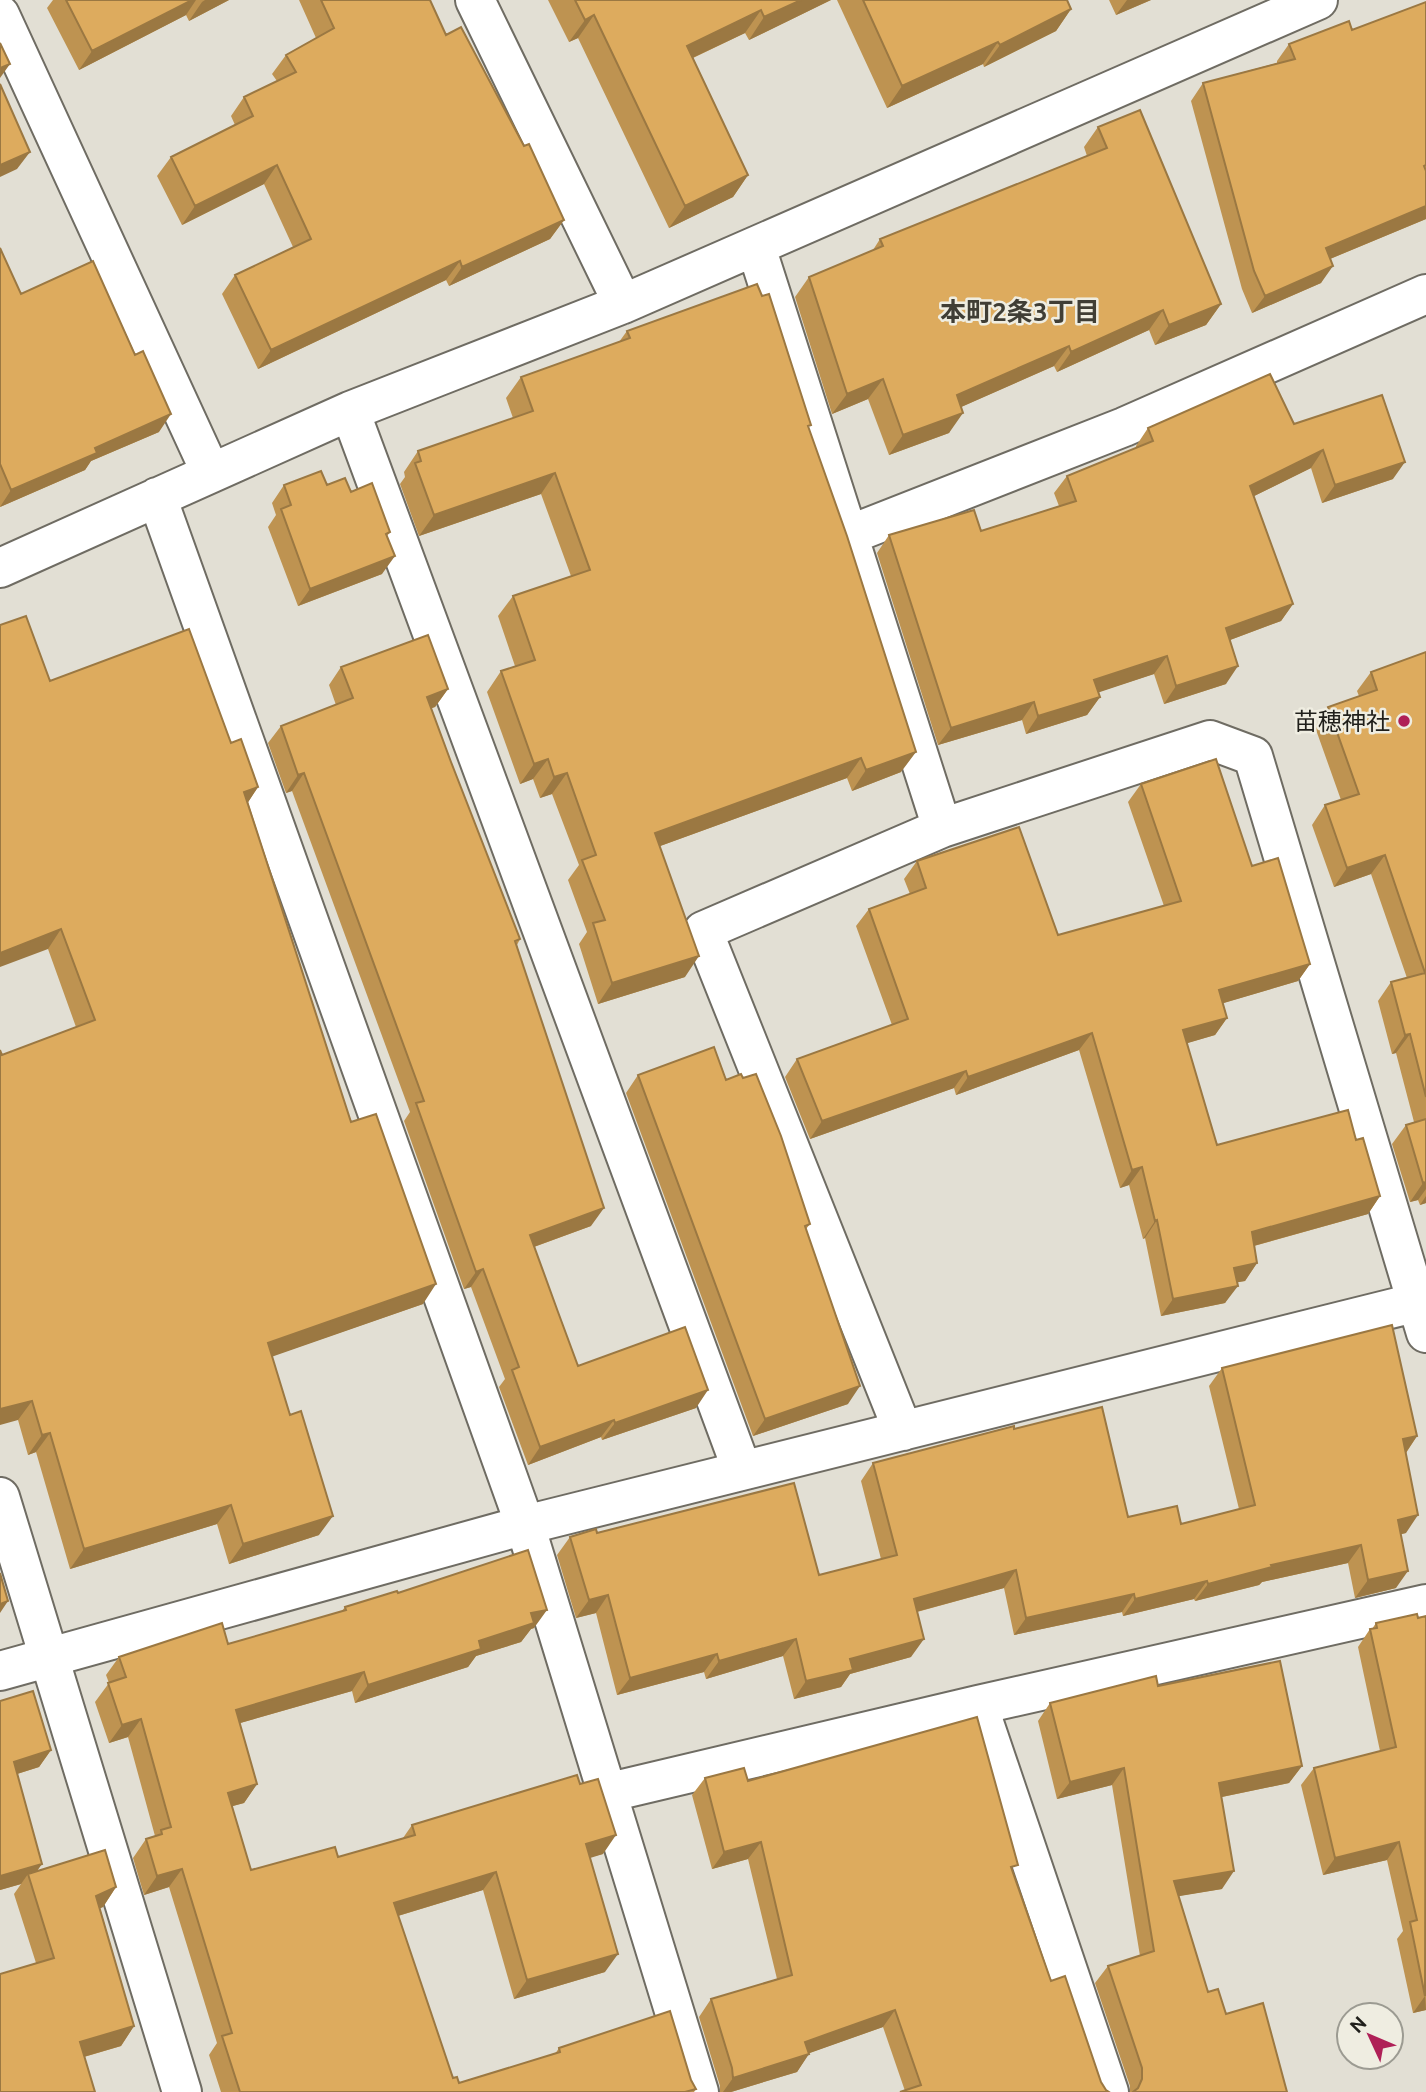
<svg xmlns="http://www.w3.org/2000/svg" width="1426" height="2092" font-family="Ubuntu,'Noto Sans JP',sans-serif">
	<rect width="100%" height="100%" fill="#e2dfd4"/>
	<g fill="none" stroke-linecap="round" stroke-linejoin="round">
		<defs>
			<path id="street" d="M475,0L623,304
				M0,15L211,473
				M756,247L942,828L1210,740L1253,756L1426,1333
				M350,411L742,1470
				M157,497L525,1525L699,2092
				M849,535L1124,427L1426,294
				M0,568L350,411L623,304L1318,0
				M903,1431L703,931L942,828
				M0,1497L182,2092
				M0,1671L525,1525L1426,1300
				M978,1705L1109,2092
				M606,1793L978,1705L1426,1604"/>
		</defs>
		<!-- street casing -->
		<use href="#street" stroke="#6f6c63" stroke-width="42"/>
		<!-- street -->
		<use href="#street" stroke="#fff" stroke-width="38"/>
	</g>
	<!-- wall -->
	<path fill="#be9351" d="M53,0H229L189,21L186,15L79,70L47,8Z
		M299,0H430L446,35L524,146L564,220L550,239L449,286L446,280L258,369L222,294L235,275L293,247L264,184L182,225L157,176L171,157L235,125L231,116L244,97L277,81L272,74L286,55L316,38Z
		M548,0H831L749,40L745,33L693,58L748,175L733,197L669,228L578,38L569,42Z
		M837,0H1067L1071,9L1056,31L984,67L983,64L887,108Z
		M1109,0H1151L1116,15Z
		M1426,2V219L1330,259L1321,283L1252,313L1242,289L1191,101L1203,83L1277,63V61L1289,44L1352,30Z
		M1098,127L1221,304L1206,325L1155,345L1149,330L1057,372L1054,366L961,407L949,433L889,455L868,399L832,414L795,297L809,277L873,250L880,239L1087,156L1084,147Z
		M0,248L21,294L159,432L91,461L85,470L0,507Z
		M627,331L808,429L901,772L852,791L847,778L660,846L685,977L598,1004L579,944L587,932L568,880L579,865L552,794L540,798L533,779L520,784L487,692L501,671L515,666L498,616L513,596L571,576L541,494L419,536L400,484L405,477L404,472L418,451L513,418L506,398L521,377L619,342Z
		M1294,424L1393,479L1322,503L1311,468L1254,496L1293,604L1281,621L1230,640L1226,684L1164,704L1154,674L1098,692L1100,697L1087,715L1026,734L1022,720L938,745L877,553L889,535L981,531L1059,506L1054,493L1067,476L1136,448V446L1148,428Z
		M284,485H327L351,492L390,532L387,536L382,574L298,606L268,527L276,515L272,503Z
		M1426,652V1203L1420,1205L1418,1200L1410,1202L1392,1144L1406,1125L1414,1122L1396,1053L1392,1054L1378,1001L1391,982L1407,978L1371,874L1334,887L1312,825L1325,805L1341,800L1315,727L1328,707L1359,696L1357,691L1371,672Z
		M341,667L448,689L435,707L431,708L451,762L520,939L517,945L591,1226L534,1247L578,1366L696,1408L602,1440L601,1437L528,1465L499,1387L505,1379L471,1287L464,1289L404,1121L410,1112L292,791L286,793L268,743L281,726L336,705L329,685Z
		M50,681L231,743L258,787L248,802L351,1122L423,1304L272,1356L319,1535L229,1564L217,1524L70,1569L36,1452L28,1455L18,1420L2,1055L76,1027L48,949Z
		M1141,784L1252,866L1310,964L1298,981L1223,1003L1227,1018L1215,1035L1187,1043L1217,1145L1356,1140L1380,1196L1368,1214L1254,1246L1257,1263L1245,1281L1237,1282L1225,1303L1161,1316L1145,1238L1143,1239L1129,1185L1120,1188L1079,1050L956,1095L954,1088L810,1139L785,1077L797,1059L892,1025L856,926L869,909L910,894L904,879L917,861L1058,935L1164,906L1128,802Z
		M638,1075L726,1080L810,1224L806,1229L848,1404L753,1436L626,1093Z
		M1222,1368L1417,1436L1406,1453V1533L1401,1534L1396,1588L1355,1598L1348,1563L1262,1582L1259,1585L1195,1601L1194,1599L1123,1616L1122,1612L1014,1635L1004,1588L917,1612L911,1657L850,1674L841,1687L794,1699L783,1656L706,1679L704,1672L617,1695L596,1613L576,1618L557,1555L570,1537L597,1533L819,1575L881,1559L861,1481L873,1463L1014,1429L1128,1517L1181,1524L1239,1509L1209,1386Z
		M398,1593L534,1628L531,1629L521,1642L476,1656L468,1667L355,1703L352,1691L240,1723L257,1784L244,1803L232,1806L251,1870L338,1857L403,1838L412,1825L603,1854L590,1857L605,1972L514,1999L483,1890L398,1916L453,2078L459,2083L555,2054L559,2048L691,2080L696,2089L694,2092H221L209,2055L217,2043L169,1887L144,1895L133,1858L146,1839L155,1836L128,1737L109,1743L95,1702L109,1683L106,1675L119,1657L228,1644L342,1611L345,1607Z
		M1426,1616V2010L1413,2013L1397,1939L1403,1931L1387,1860L1323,1875L1301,1785L1314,1768L1380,1751L1358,1647L1370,1629H1372L1376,1623Z
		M1158,1686L1302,1766L1289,1783L1222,1797V1889L1178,1896L1208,1992L1287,2092H1130V2086L1095,1983L1108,1966L1140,1956L1112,1785L1057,1799L1038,1721L1050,1703Z
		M0,1701L51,1750L39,1767L17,1774L36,1871L116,1887L103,1907L100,1908L134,2026L121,2046L84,2057L36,1963L14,1894L21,1884L0,1890Z
		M705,1778L748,1781L1013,1872L1051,1981L1101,2082L905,2091L883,2027L809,2053L797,2072L731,2092H720V2086L699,2017L711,1999L777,1979L748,1859L712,1869L692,1795Z"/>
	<!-- shaded-wall -->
	<path fill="#9b7842" d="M192,0H196L186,15L79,70L92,51Z
		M205,0H229L189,21L202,2Z
		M801,0H831L749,40L764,17Z
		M1127,0H1151L1116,15Z
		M1071,9L1056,31L984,67L1000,45Z
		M761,10L745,33L671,68L687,46Z
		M594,15L578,38L569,42L585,20Z
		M998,42L983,64L887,108L902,86Z
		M10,64L0,78V68Z
		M30,152L17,169L0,177V165Z
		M277,165L264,184L182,225L195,206Z
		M748,175L733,197L669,228L685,206Z
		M1426,206V219L1313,266L1326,248Z
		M564,220L550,239L449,286L462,267Z
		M460,261L446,280L258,369L271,350Z
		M1333,266L1321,283L1252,313L1265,296Z
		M1221,304L1206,325L1155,345L1169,325Z
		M1163,310L1149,330L1057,372L1071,352Z
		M1069,346L1054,366L943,415L957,395Z
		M883,379L868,399L832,414L847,394Z
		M963,413L949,433L889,455L903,435Z
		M171,414L159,432L91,461L85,470L0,507L11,490L95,448Z
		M1323,450L1311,468L1238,504L1250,486Z
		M1405,462L1393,479L1322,503L1335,485Z
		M555,473L541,494L419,536L434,515Z
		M395,556L382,574L298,606L310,589Z
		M1293,604L1281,621L1214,646L1226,628Z
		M1167,656L1154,674L1082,698L1094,680Z
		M1238,666L1226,684L1164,704L1176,686Z
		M448,689L435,707L415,714L427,697Z
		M1100,697L1087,715L1026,734L1038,716Z
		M1034,702L1022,720L938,745L951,728Z
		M916,752L901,772L852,791L866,770Z
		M861,758L847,778L641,853L655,833Z
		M548,759L533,779L520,784L534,764Z
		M304,773L292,791L286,793L298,775Z
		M567,773L552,794L540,798L554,777Z
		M258,787L245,807L244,792Z
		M1385,855L1371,874L1334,887L1347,868Z
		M61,929L48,949L0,967V953Z
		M699,956L685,977L598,1004L612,983Z
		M1310,964L1298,981L1207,1008L1219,990Z
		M1227,1018L1215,1035L1171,1048L1183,1030Z
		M1092,1033L1079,1050L956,1095L968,1077Z
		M1410,1034L1396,1053L1392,1054L1405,1035Z
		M966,1071L954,1088L810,1139L822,1121Z
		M1142,1167L1129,1185L1120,1188L1132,1170Z
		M1426,1182V1189L1418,1200L1410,1202L1423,1183Z
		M1380,1196L1368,1214L1239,1250L1252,1232Z
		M1426,1196V1203L1420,1205Z
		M604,1208L591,1226L517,1253L530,1235Z
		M1157,1220L1145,1238L1143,1239L1155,1221Z
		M1257,1263L1245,1281L1222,1285L1234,1268Z
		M483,1269L471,1287L464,1289L476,1272Z
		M436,1284L423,1304L254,1363L268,1343Z
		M1238,1286L1225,1303L1161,1316L1173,1299Z
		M860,1386L848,1404L753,1436L765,1419Z
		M708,1390L696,1408L602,1440L615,1423Z
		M32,1401L18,1420L0,1425V1409Z
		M614,1420L601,1437L528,1465L540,1447Z
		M50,1433L36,1452L28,1455L42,1435Z
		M1417,1436L1405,1454L1403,1439Z
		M231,1505L217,1524L70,1569L84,1549Z
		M1418,1515L1406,1533L1385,1538L1398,1520Z
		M333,1516L319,1535L229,1564L243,1544Z
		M1361,1545L1348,1563L1262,1582L1259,1585L1195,1601L1208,1584L1271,1565Z
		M1016,1570L1004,1588L901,1616L914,1599Z
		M1408,1571L1396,1588L1355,1598L1368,1580Z
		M1207,1581L1194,1599L1123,1616L1135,1599Z
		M1134,1594L1122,1612L1014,1635L1026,1618Z
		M608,1595L596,1613L576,1618L589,1600Z
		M8,1601L0,1613V1604Z
		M547,1610L534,1628L531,1629L521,1642L476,1656L468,1667L355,1703L368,1685L479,1641L531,1613Z
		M796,1639L783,1656L706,1679L719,1661Z
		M924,1639L911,1657L850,1674L841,1687L794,1699L806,1681L850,1659Z
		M717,1654L704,1672L617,1695L630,1678Z
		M364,1672L352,1691L223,1728L236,1710Z
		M141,1719L128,1737L109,1743L122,1725Z
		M51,1750L39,1767L1,1779L14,1762Z
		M1302,1766L1289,1783L1207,1800L1219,1783Z
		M1124,1768L1112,1785L1057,1799L1070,1782Z
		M257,1784L244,1803L215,1811L228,1793Z
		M616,1835L603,1854L574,1863L586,1844Z
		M761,1842L748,1859L712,1869L724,1852Z
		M1399,1842L1387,1860L1323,1875L1335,1858Z
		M42,1864L30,1881L28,1874L21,1884L0,1890V1876Z
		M182,1869L169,1887L144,1895L157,1876Z
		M1234,1871L1222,1889L1162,1899L1174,1881Z
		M496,1872L483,1890L381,1921L394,1903Z
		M116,1887L103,1907L82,1916L96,1896Z
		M618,1954L605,1972L514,1999L527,1980Z
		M1425,1996L1426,2010L1413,2013Z
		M895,2010L883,2027L793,2059L805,2042Z
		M134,2026L121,2046L66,2062L80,2042Z
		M809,2054L797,2072L731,2092H723L733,2078Z"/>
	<!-- building -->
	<path fill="#ddab5e" stroke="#9b7842" stroke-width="2" d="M66,0H192L92,51Z
		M321,0H430L446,35L461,27L524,146L529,144L564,220L462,267L460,261L271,350L235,275L311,239L277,165L195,206L171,157L253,116L244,97L296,72L286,55L334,28Z
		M575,0H801L764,17L761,10L687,46L748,175L685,206L594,15L585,20Z
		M863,0H1067L1071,9L1000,45L998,42L902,86Z
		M1426,2V165L1424,166L1426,171V206L1326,248L1333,266L1265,296L1254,271L1203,83L1295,59L1289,44L1349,21L1352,30Z
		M0,43L10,64L0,68Z
		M0,84L30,152L0,165Z
		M1140,110L1221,304L1169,325L1163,310L1071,352L1069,346L957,395L963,413L903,435L883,379L847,394L809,277L883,246L880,239L1107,148L1098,127Z
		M0,248L21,294L93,261L135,355L143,351L171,414L95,448L97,453L11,490L0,464Z
		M757,284L762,296L769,294L811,425L808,426L847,536L916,752L866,770L861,758L655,833L699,956L612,983L593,923L605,920L582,860L596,855L567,773L554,777L548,759L534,764L501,671L535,660L513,596L590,570L555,473L434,515L415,463L421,461L418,451L533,411L521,377L630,338L627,331Z
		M1270,374L1294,424L1382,395L1405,462L1335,485L1323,450L1250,486L1293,604L1226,628L1238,666L1176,686L1167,656L1094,680L1100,697L1038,716L1034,702L951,728L889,535L974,510L981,531L1076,501L1067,476L1153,441L1148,428Z
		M321,471L327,485L345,478L351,492L372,483L390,532L386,534L395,556L310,589L281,509L291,505L284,485Z
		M26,616L50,681L189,629L231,743L241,739L258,787L244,792L351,1122L376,1114L436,1284L268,1343L290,1415L301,1411L333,1516L243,1544L231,1505L84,1549L50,1433L42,1435L32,1401L0,1409V1050L2,1055L95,1020L61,929L0,953V625Z
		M428,635L448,689L427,697L451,762L520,939L515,941L604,1208L530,1235L558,1312L578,1366L685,1327L708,1390L615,1423L614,1420L540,1447L512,1370L519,1367L483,1269L476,1272L416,1103L424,1101L304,773L298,775L281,726L353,698L341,667Z
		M1426,652V1097L1410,1034L1405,1035L1391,982L1425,973L1385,855L1347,868L1325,805L1359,794L1328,707L1377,690L1371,672Z
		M1216,759L1252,866L1278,858L1310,964L1219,990L1227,1018L1183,1030L1217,1145L1348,1110L1356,1140L1363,1138L1380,1196L1252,1232L1257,1263L1234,1268L1238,1286L1173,1299L1157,1220L1155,1221L1142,1167L1132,1170L1092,1033L968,1077L966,1071L822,1121L797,1059L908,1019L869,909L926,888L917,861L1019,827L1058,935L1181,901L1141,784Z
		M714,1047L726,1080L741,1074L743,1078L756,1074L781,1136L810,1224L805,1226L860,1386L765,1419L638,1075Z
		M1426,1119V1182L1423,1183L1406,1125Z
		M1392,1325L1417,1436L1403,1439L1418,1515L1398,1520L1408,1571L1368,1580L1361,1545L1271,1565L1272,1567L1208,1584L1207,1581L1135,1599L1134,1594L1026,1618L1016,1570L914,1599L924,1639L850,1659L853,1670L806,1681L796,1639L719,1661L717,1654L630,1678L608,1595L589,1600L570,1537L596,1529L597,1533L794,1483L819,1575L897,1555L873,1463L1014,1426V1429L1102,1407L1128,1517L1177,1506L1181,1524L1255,1505L1222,1368Z
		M528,1550L547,1610L531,1613L534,1623L479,1641L481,1649L368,1685L364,1672L236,1710L257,1784L228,1793L251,1870L335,1847L338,1857L415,1835L412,1825L577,1775L580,1784L598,1779L616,1835L586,1844L618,1954L527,1980L496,1872L394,1903L453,2078L457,2077L459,2083L560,2052L559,2048L670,2011L691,2080L696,2089L685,2092H240L222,2036L232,2033L182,1869L157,1876L146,1839L162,1834L161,1830L171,1827L141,1719L122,1725L108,1683L126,1677L119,1657L222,1623L228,1644L346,1610L345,1607L397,1591L398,1593Z
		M0,1573L8,1601L0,1604Z
		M1417,1614L1418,1618L1426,1616L1425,1996L1410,1922L1417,1920L1399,1842L1335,1858L1314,1768L1396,1747L1370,1629L1377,1628L1376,1623Z
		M1280,1661L1302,1766L1219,1783L1234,1871L1174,1881L1208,1992L1218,1989L1226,2014L1263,2003L1287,2092H1133L1138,2088L1142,2079V2068L1108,1966L1154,1951L1124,1768L1070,1782L1050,1703L1156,1676L1158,1686Z
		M33,1691L51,1750L14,1762L42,1864L0,1876V1701Z
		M977,1717L1018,1865L1011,1867L1051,1981L1065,1976L1101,2082L1106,2090L1109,2092H900L921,2085L895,2010L805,2042L809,2054L733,2078L732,2068L711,1999L792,1975L761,1842L724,1852L705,1778L744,1768L748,1781Z
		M105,1850L116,1887L96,1896L134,2026L80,2042L95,2092H0V1974L54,1958L28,1874Z"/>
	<!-- markers -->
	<circle fill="#af2057" stroke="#efede1" stroke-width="2.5" cx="1404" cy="721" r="7"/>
	<g text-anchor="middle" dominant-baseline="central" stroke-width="5" stroke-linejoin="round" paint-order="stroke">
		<!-- poi labels -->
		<g font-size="24" fill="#201f1b" stroke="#efede1" text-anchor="end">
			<text x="1390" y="721">苗穂神社</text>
		</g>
		<!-- neighbourhood labels -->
		<g font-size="26" font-weight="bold" fill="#403e35" stroke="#efede1">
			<text x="1020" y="311">本町2条3丁目</text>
		</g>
	</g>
	<!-- north arrow -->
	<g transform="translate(1370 2036) rotate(314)"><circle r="33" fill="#efede1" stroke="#9c9b92" stroke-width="2"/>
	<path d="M0-5L12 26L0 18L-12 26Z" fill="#af2057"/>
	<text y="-10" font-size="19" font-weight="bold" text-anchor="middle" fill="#201f1b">N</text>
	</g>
</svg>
